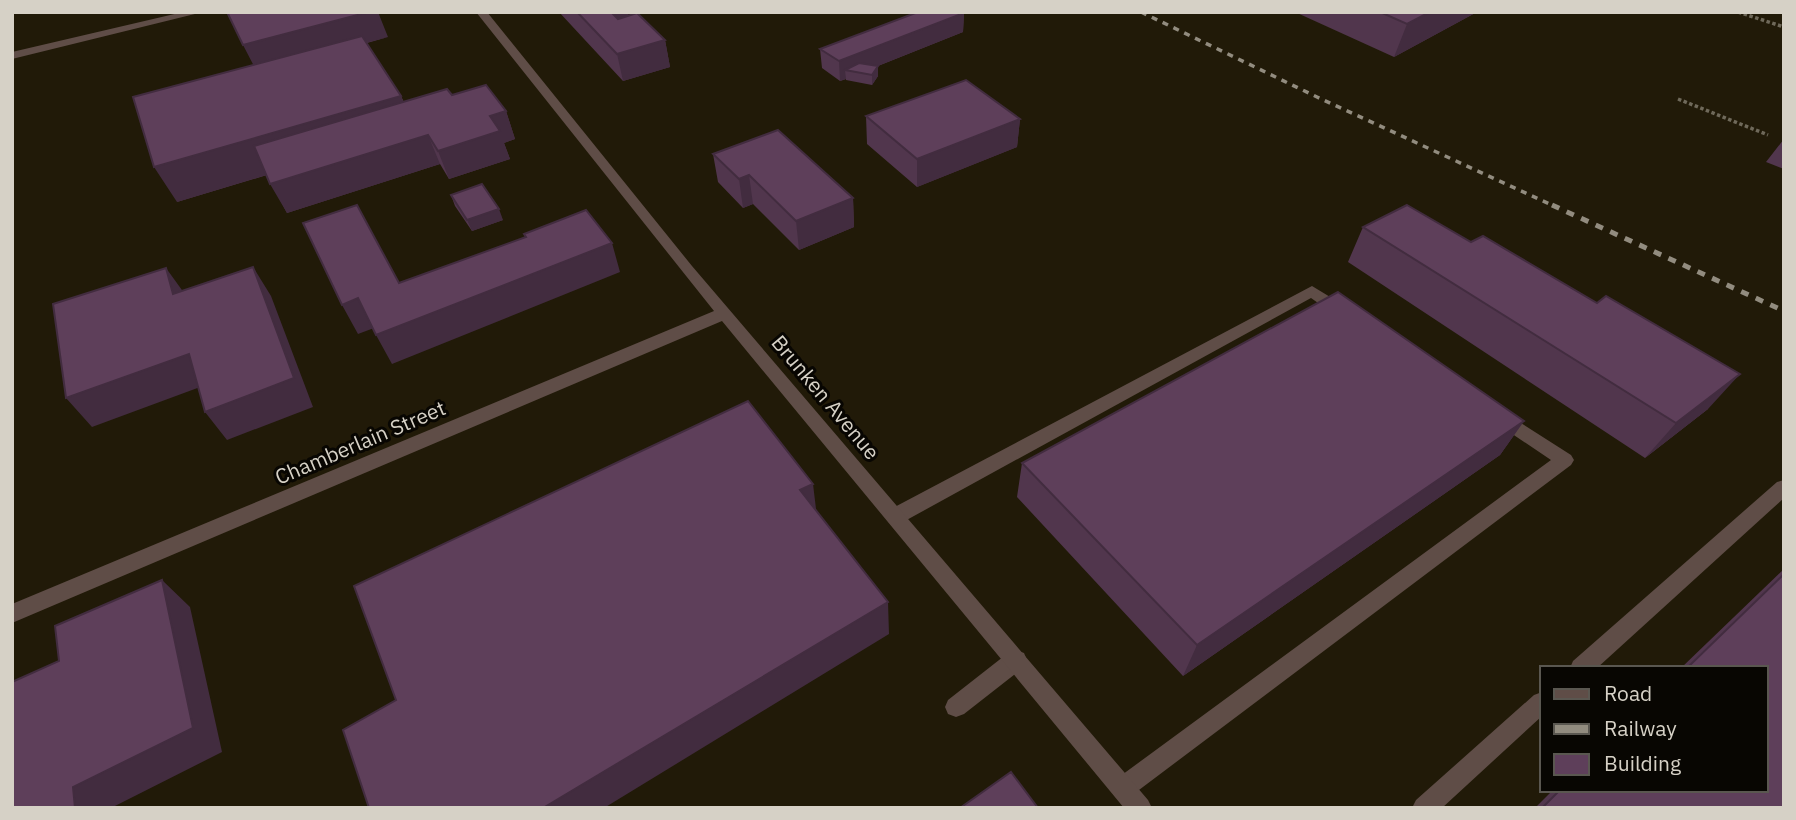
<svg xmlns="http://www.w3.org/2000/svg" width="1796" height="820" font-family="'IBM Plex Sans',sans-serif">
	<rect width="100%" height="100%" fill="#211a08"/>
	<g fill="none" stroke-linecap="round" stroke-linejoin="round">
		<!-- path -->
		<path stroke="#6f695a" stroke-width="3.5" stroke-dasharray="3.5 2.5" stroke-linecap="butt" d="M1738,12L1784,27
			M1678,99L1768,135"/>
		<!-- lane -->
		<path fill="#5f4d47" fill-rule="evenodd" d="M1312,286L1350,309L1352,313L1350,317H1338L1311,298L903,522L896,524L889,522L886,516L889,510Z
			M1499,409L1571,455L1574,460L1571,465L1131,796L1123,800L1115,796L1111,788L1115,780L1551,460L1493,421L1490,416L1493,411Z
			M1784,480V498L1597,668H1570L1573,661L1777,482Z
			M1016,650L1024,653L1027,660L1024,667L964,714L956,717L948,714L945,707L948,700L1008,653Z
			M1542,692V716L1442,808H1412L1416,800L1534,695Z"/>
		<!-- street -->
		<path fill="#5f4d47" fill-rule="evenodd" d="M183,12H203L12,59V52Z
			M476,12H487L692,266L1148,800L1152,808H1124L722,321L12,623V604L714,311Z"/>
		<!-- rail-far1 -->
		<path stroke="#928c7f" stroke-width="3.5" stroke-dasharray="6 6" stroke-linecap="butt" d="M1141,12L1317,97L1556,207"/>
		<!-- rail -->
		<path stroke="#928c7f" stroke-width="5" stroke-dasharray="8 8" stroke-linecap="butt" d="M1552,205L1784,311"/>
	</g>
	<!-- wall -->
	<path fill="#51364d" d="M559,12H628V16L665,40L670,67L623,81Z
		M1295,12H1477L1394,57Z
		M964,13L963,32L878,66V76L872,85L846,80V79L840,81L822,68L820,49Z
		M388,37L367,43L401,96L404,102L452,95L506,111L515,139L504,143L510,159L449,179L440,164L287,213L267,175L177,202L253,65Z
		M866,116L1020,119L1017,147L917,187L867,144Z
		M1784,139V169L1766,162Z
		M713,154L853,198L854,227L799,250L753,204L743,208L718,182Z
		M451,195L503,220L472,231L455,206Z
		M1363,227L1471,242L1708,409L1645,458L1348,262Z
		M1524,421L1500,455L1183,676L1017,497L1022,463Z
		M1784,569V808H1535L1553,790H1766V668H1681Z"/>
	<!-- shaded-wall -->
	<path fill="#422c3f" d="M369,12H378L388,37L257,72L243,45Z
		M608,12H628L631,29Z
		M1430,12H1477L1394,57L1407,24Z
		M964,13L963,32L860,73L845,70L846,79L840,81L839,61Z
		M665,40L670,67L623,81L617,54Z
		M878,66V76L872,85V75Z
		M401,96L415,130L177,202L154,167Z
		M506,111L515,139L504,143L510,159L449,179L438,151L490,116Z
		M1020,119L1017,147L917,187V159Z
		M428,135L440,164L287,213L270,184Z
		M749,175L753,204L743,208L739,179Z
		M853,198L854,227L799,250L796,221Z
		M499,209L503,220L472,231L467,220Z
		M612,243L620,272L392,364L376,335Z
		M253,267L271,296L313,407L227,440L205,412Z
		M166,268L187,297L173,294Z
		M358,298L374,328L358,334L342,305Z
		M189,354L211,383L92,427L66,398Z
		M1740,374L1708,409L1645,458L1676,423Z
		M1524,421L1500,455L1183,676L1197,645Z
		M813,484L817,517L800,490Z
		M162,580L190,607L222,752L111,808H75L73,787Z
		M888,602L889,634L604,808H543Z"/>
	<!-- building -->
	<path fill="#5e3f5a" stroke="#422c3f" stroke-width="2" d="M227,12H369L243,45Z
		M577,12H611L618,19L637,13L665,40L617,54Z
		M918,12H962L964,13L839,61L820,49Z
		M1380,12H1430L1407,24Z
		M362,36L401,96L154,167L133,97Z
		M859,63L878,66L872,75L845,70Z
		M966,80L1020,119L917,159L866,116Z
		M486,85L506,111L490,116L500,131L438,151L428,135L270,184L254,146L447,89L452,95Z
		M778,130L853,198L796,221L749,175L739,179L713,154Z
		M482,184L499,209L467,220L451,195Z
		M357,205L399,283L526,237L524,234L586,210L612,243L376,335L358,298L342,305L303,223Z
		M1407,205L1471,242L1483,236L1597,303L1606,296L1740,374L1676,423L1363,227Z
		M253,267L294,378L205,412L189,354L66,398L53,304L166,268L173,294Z
		M1338,292L1524,421L1197,645L1022,463Z
		M748,401L813,484L800,490L888,602L543,808H369L343,730L396,700L354,586Z
		M1784,574V808H1542L1560,790H1766V668H1687Z
		M162,580L193,728L73,787L75,808H12V682L59,661L55,626Z
		M1011,772L1038,808H960Z"/>
	<g text-anchor="middle" dominant-baseline="central" stroke-width="6" stroke-linejoin="round" paint-order="stroke">
		<!-- street labels -->
		<g font-size="21" fill="#d6d1c6" stroke="#080602">
			<text transform="translate(826 397) rotate(50)">Brunken Avenue</text>
			<text transform="translate(360 442) rotate(-23)">Chamberlain Street</text>
		</g>
	</g>
	<!-- border -->
	<rect width="1796" height="820" fill="none" stroke="#d6d1c6" stroke-width="28"/>
	<!-- legend -->
	<rect x="1540" y="666" width="228" height="126" fill="#080602" stroke="#5a5750" stroke-width="2"/>
	<rect x="1554" y="689" width="35" height="10" fill="#5f4d47" stroke="#5a5750" stroke-width="2"/>
	<text x="1604" y="701" font-size="21" fill="#d6d1c6">Road</text>
	<rect x="1554" y="724" width="35" height="10" fill="#928c7f" stroke="#5a5750" stroke-width="2"/>
	<text x="1604" y="736" font-size="21" fill="#d6d1c6">Railway</text>
	<rect x="1554" y="754" width="35" height="21" fill="#5e3f5a" stroke="#5a5750" stroke-width="2"/>
	<text x="1604" y="771" font-size="21" fill="#d6d1c6">Building</text>
</svg>
